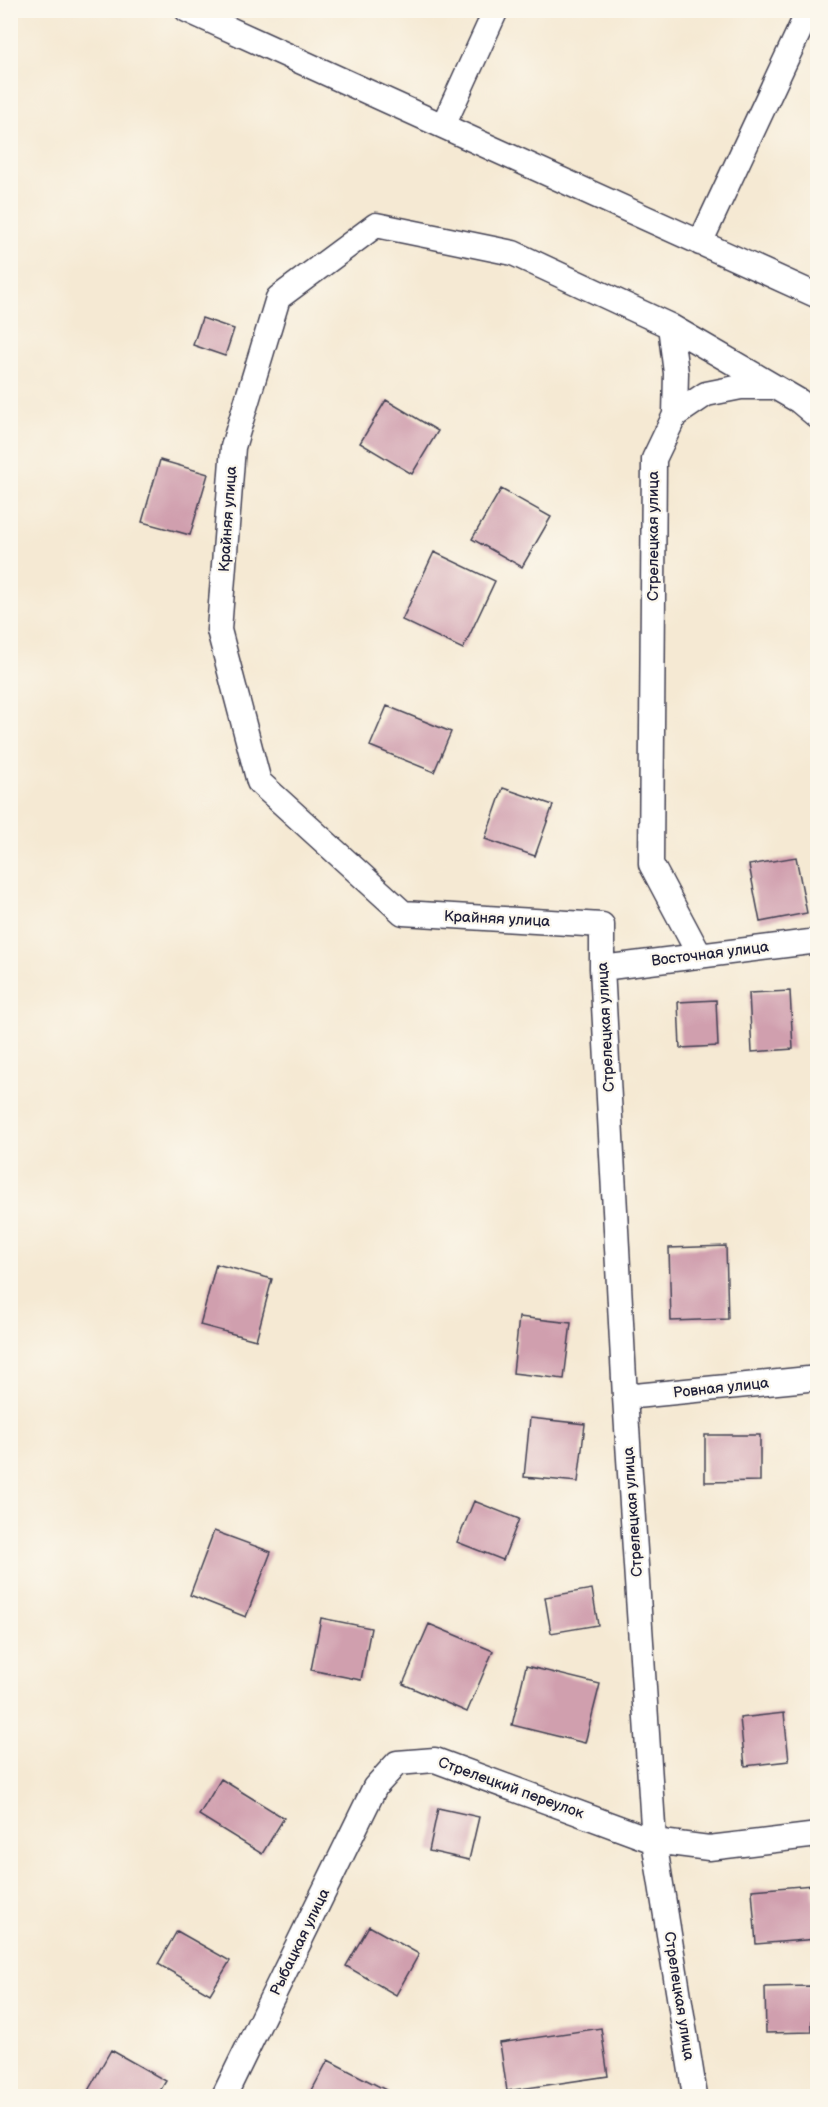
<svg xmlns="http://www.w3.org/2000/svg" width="828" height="2107" font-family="'Balsamiq Sans',sans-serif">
	<rect width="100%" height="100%" fill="#fbf7ec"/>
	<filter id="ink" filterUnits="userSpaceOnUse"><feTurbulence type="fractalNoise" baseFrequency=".0167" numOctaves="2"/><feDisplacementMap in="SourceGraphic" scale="12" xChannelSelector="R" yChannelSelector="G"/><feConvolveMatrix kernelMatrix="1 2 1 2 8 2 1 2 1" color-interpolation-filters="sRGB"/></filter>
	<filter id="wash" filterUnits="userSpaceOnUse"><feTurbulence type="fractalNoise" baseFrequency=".008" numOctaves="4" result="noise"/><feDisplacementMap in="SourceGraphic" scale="24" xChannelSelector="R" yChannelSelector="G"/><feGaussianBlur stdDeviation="1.35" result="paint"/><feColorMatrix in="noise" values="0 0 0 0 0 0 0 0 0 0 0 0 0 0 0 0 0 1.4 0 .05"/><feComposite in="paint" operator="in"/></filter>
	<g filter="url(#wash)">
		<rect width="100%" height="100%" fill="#f5e9d3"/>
		<g id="blocks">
			<!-- building -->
			<path fill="#d09fae" d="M202,318L234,329L225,356L193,345Z
				M386,400L438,431L412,474L360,443Z
				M160,460L208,474L190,535L142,522Z
				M501,489L551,517L522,567L472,539Z
				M434,552L495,581L463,649L402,620Z
				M387,706L451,732L434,772L370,746Z
				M503,788L553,805L535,856L485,839Z
				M796,857L807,913L760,922L749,865Z
				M790,991L793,1049L752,1052L749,993Z
				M716,1000L718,1046L680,1048L678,1002Z
				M726,1246L728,1319L671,1321L669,1248Z
				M216,1264L272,1279L256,1340L200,1325Z
				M519,1317L571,1323L564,1379L513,1373Z
				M530,1418L585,1424L578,1482L524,1477Z
				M705,1435H760V1481L705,1482Z
				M474,1501L519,1519L503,1560L457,1542Z
				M214,1531L271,1552L246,1617L190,1595Z
				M592,1589L598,1625L551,1633L545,1597Z
				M321,1618L371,1628L361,1680L311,1670Z
				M429,1624L493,1651L467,1712L403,1684Z
				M526,1666L600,1684L585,1743L512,1725Z
				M784,1713L789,1761L745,1766L740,1718Z
				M221,1779L284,1818L262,1854L199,1815Z
				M438,1808L479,1817L469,1860L429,1851Z
				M813,1885L817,1939L756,1944L752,1890Z
				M369,1926L419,1954L396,1995L346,1966Z
				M177,1931L230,1961L210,1994L158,1964Z
				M811,1986L812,2032L766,2033L765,1987Z
				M601,2028L608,2076L507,2091L500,2043Z
				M111,2050L166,2081L157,2096H85Z
				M328,2060L388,2091L385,2096H309Z"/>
		</g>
	</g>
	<g filter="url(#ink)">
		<use href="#blocks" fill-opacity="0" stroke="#424052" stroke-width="1.5"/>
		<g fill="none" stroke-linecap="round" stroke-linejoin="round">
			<defs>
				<path id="minor" d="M187,10L818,296
					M443,126L496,10
					M700,243L809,10
					M670,326L676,373L675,415L654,459L651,864L700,956
					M675,415L706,394L741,387H774
					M602,968L818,941
					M625,1397L818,1378
					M224,2096L375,1787L397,1763L435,1760L654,1841L709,1848L818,1835
					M695,2096L654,1841L625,1397L602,968V925L403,913L259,782L219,630L233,447L278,298L376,225L513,253L670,326L799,401L818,417"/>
			</defs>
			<!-- minor casing -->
			<use href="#minor" stroke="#424052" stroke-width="27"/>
			<!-- minor -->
			<use href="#minor" stroke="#fff" stroke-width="24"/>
		</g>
	</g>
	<g text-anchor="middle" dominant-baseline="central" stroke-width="4.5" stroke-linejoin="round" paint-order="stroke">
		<!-- street labels -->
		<g font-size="15" fill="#22223b" stroke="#fbf7ec">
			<text transform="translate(228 519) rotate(-86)">Крайняя улица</text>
			<text transform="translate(653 536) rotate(-90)">Стрелецкая улица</text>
			<text transform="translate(497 919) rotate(3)">Крайняя улица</text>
			<text transform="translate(710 954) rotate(-7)">Восточная улица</text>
			<text transform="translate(606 1027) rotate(-93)">Стрелецкая улица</text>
			<text transform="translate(721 1388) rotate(-6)">Ровная улица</text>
			<text transform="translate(633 1512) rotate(-94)">Стрелецкая улица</text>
			<text transform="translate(511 1788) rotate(20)">Стрелецкий переулок</text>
			<text transform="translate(300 1942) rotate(-64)">Рыбацкая улица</text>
			<text transform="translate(679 1996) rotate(81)">Стрелецкая улица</text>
		</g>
	</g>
	<!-- margin -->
	<rect width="828" height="2107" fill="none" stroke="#fbf7ec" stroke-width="36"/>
</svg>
